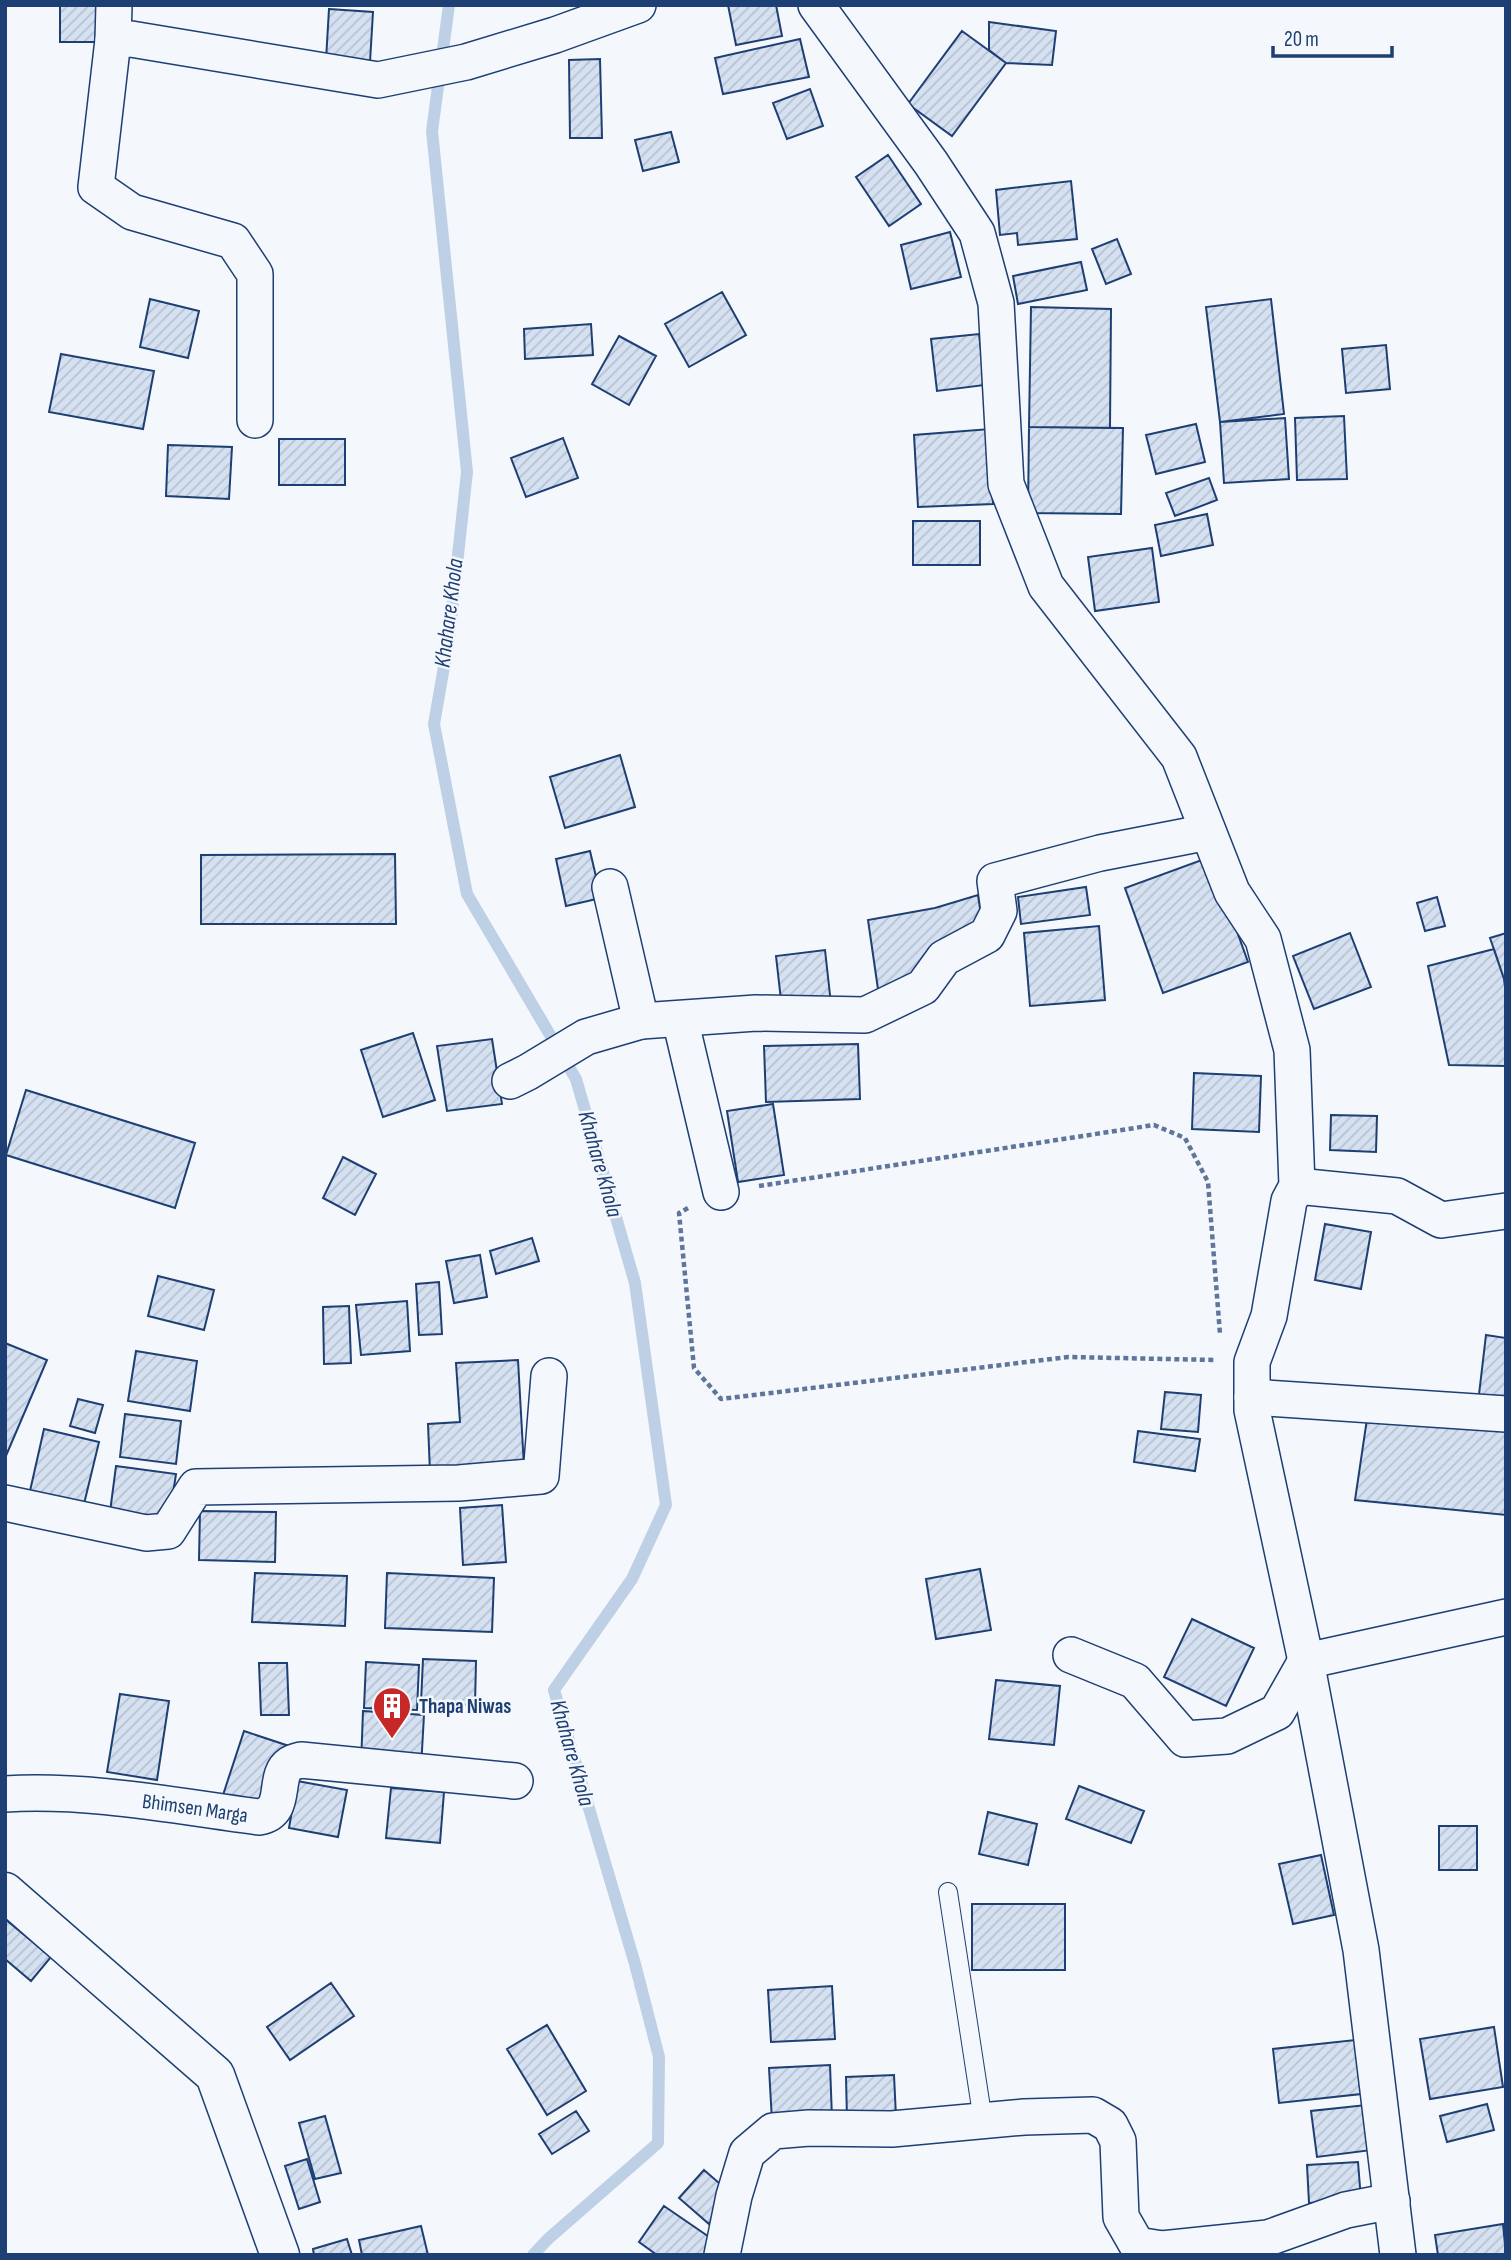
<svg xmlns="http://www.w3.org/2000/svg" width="1511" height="2260" font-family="'Sofia Sans Condensed',sans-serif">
	<defs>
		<pattern id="building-hatch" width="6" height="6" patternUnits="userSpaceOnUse" patternTransform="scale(1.75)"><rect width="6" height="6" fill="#d5e0f0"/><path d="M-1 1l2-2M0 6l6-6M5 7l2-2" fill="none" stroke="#b6c1d1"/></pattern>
	</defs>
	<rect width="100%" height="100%" fill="#f4f7fb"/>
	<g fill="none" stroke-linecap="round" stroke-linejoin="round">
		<!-- stream -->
		<path stroke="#bed0e5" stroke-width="12" d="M449,5L432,131L467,472L449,638L434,724L467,894L576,1079L635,1283L666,1505L632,1579L554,1690L635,1964L659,2057L658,2143L548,2239L533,2255"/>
	</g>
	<!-- building -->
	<path fill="url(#building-hatch)" stroke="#1d3f73" stroke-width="2" d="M60,5H99V42H60Z
		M728,5H776L782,36L736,45Z
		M329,9L373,12L370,62L326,60Z
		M989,22L1056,31L1052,65L1006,63L989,50Z
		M962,31L1006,63L952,136L908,104Z
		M800,39L809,77L723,94L715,58Z
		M600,59L602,138H570L569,60Z
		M810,89L823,126L787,139L773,103Z
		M671,132L679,162L643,171L635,140Z
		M888,155L921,204L889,226L856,177Z
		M1071,181L1077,239L1018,245L1017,233L1000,235L996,190Z
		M950,232L961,277L911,289L901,245Z
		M1117,239L1131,274L1106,284L1092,249Z
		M1081,262L1087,290L1018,304L1013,276Z
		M722,292L746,335L689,367L665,324Z
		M150,299L199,311L188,358L140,347Z
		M1271,299L1284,414L1220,422L1206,307Z
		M1031,307L1111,309L1110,428L1029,427Z
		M591,324L593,355L525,359L524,329Z
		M979,334L985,385L937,391L931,339Z
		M619,336L656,356L629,405L592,384Z
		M1386,345L1390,389L1346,393L1342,349Z
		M61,354L154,371L143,429L49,412Z
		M1344,416L1347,479L1297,480L1295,418Z
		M1285,418L1289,479L1224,483L1220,422Z
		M1196,424L1205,462L1156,474L1146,435Z
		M1029,427L1123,428L1121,514L1028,513Z
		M990,429L993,504L918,507L914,435Z
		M563,438L578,478L526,497L511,458Z
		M279,439H345V485H279Z
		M168,445L232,447L229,499L166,496Z
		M1209,478L1217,500L1175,516L1166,493Z
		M1207,514L1213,545L1161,556L1155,525Z
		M913,521H980V565H913Z
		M1152,548L1159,602L1095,611L1088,557Z
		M620,755L635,807L565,828L550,777Z
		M590,851L601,898L566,906L556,859Z
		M395,854L396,924H201V855Z
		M1210,857L1248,962L1163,993L1125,888Z
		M1086,887L1090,915L1021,924L1018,897Z
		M978,895L983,928L879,996L868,920L935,908Z
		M1437,897L1445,926L1425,931L1417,903Z
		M1099,926L1105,1000L1030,1006L1024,933Z
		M1350,933L1371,987L1314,1009L1293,956Z
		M1506,933V979H1504L1490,938Z
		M1494,949L1504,979L1506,994V1066L1449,1065L1428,966Z
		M825,950L831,1004L782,1009L776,956Z
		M413,1033L435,1100L383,1117L361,1050Z
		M492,1039L502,1104L447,1111L437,1046Z
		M858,1044L860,1099L766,1102L764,1046Z
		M1194,1073L1261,1076L1259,1132L1192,1129Z
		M26,1090L195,1143L175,1208L6,1155Z
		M773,1104L784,1175L738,1182L727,1111Z
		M1331,1115L1377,1116L1376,1152L1330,1150Z
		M343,1157L376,1174L355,1215L323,1198Z
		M1325,1224L1371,1232L1361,1289L1315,1280Z
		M532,1238L539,1261L496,1274L490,1251Z
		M480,1255L487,1297L454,1303L446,1261Z
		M158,1276L214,1290L204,1330L148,1316Z
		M439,1282L442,1334L419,1335L416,1284Z
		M407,1301L410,1351L361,1355L356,1305Z
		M349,1306L351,1363L324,1364L323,1307Z
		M1486,1335L1506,1338V1406L1478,1403Z
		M5,1343L47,1360L5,1458Z
		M136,1351L197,1361L190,1411L128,1401Z
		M518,1360L524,1467L430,1472L428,1424L460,1422L456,1363Z
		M1165,1392L1201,1395L1198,1432L1161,1429Z
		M78,1399L103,1405L95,1433L70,1426Z
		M1368,1412L1506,1422V1515L1355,1500Z
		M125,1414L181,1421L176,1464L120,1457Z
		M44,1429L99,1442L84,1504L30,1491Z
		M1138,1431L1200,1439L1195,1471L1134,1462Z
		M116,1466L176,1474L169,1520L110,1512Z
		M502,1505L506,1562L463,1565L460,1508Z
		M200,1511L276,1512L275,1562L199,1560Z
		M980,1569L991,1630L936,1639L926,1579Z
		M255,1573L347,1576L345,1626L252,1622Z
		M387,1573L494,1578L492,1632L385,1628Z
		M1192,1619L1254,1648L1226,1706L1164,1677Z
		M423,1659L476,1661L475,1705L421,1703Z
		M366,1662L419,1665L417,1710L364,1708Z
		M259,1663H287L289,1715H261Z
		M996,1680L1060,1686L1054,1745L989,1739Z
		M120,1694L169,1701L157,1780L107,1772Z
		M363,1711L424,1715L421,1768L361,1765Z
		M244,1731L289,1746L267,1809L223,1795Z
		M297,1781L347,1790L338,1837L289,1828Z
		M1079,1786L1144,1811L1131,1843L1066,1819Z
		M391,1788L444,1792L440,1843L386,1838Z
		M988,1812L1037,1824L1028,1865L979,1854Z
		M1439,1826H1477V1870H1439Z
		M1321,1855L1334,1915L1293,1924L1279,1864Z
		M972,1904H1065V1970H972Z
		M5,1919L51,1957L31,1981L5,1959Z
		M331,1983L354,2016L290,2060L267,2027Z
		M832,1986L835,2039L771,2042L768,1990Z
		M547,2025L586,2091L547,2115L507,2049Z
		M1494,2027L1503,2087L1430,2099L1420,2039Z
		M1355,2040L1361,2094L1279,2103L1273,2049Z
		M830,2065L832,2118L772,2121L769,2068Z
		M894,2075L896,2117L847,2119L846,2077Z
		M1487,2104L1494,2130L1447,2142L1440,2116Z
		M1366,2105L1372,2150L1317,2157L1311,2111Z
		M576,2111L589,2131L552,2154L539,2134Z
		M325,2116L341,2173L315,2179L299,2123Z
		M307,2159L320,2202L299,2209L285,2166Z
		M1358,2162L1361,2200L1309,2203L1307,2165Z
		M704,2170L734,2196L709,2224L679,2198Z
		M664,2206L715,2241L705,2255H657L639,2242Z
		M1503,2224L1506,2255H1438L1435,2235Z
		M421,2226L428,2255H362L359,2240Z
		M347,2239L352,2255H314L313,2249Z"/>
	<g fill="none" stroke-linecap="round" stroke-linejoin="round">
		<defs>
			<path id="service" d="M948,1892L983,2121"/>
			<g id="minor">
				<path d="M816,5L931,163L977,233L996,303L1006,484L1046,586L1179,757L1232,892L1263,939L1292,1050L1297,1186L1289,1201L1269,1316L1252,1362V1410L1306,1661L1361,1950L1398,2255"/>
				<path d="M113,40L114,5"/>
				<path d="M255,420V274L233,241L132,212L96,187L113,40L131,39L378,80L466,62L555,35L638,5"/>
				<path d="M610,887L641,1021L756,1013L865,1015L923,987L944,958L987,935L999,911L995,881L1100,853L1208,832"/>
				<path d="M680,1019L721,1192"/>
				<path d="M510,1081L528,1072L586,1037L641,1021"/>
				<path d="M1297,1186L1397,1196L1441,1220L1506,1211"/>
				<path d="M1252,1397L1506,1414"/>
				<path d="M5,1503L146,1533L168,1531L196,1487L459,1483L541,1476L549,1376"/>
				<path d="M1071,1655L1135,1681L1185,1739L1227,1736L1277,1712L1306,1661L1506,1617"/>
				<path id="s1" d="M5,1794C90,1789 175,1806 259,1817C289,1812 272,1776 290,1764C293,1762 297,1761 301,1760L515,1781"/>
				<path d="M722,2255L734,2196L747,2153L773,2131L809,2128L892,2129L1024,2117L1093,2115L1110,2125L1118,2141L1121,2217L1137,2245L1162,2249L1268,2238L1346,2210L1392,2201"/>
			</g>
			<path id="tertiary" d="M5,1892L215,2075L280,2255"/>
		</defs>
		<!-- service casing -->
		<use href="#service" stroke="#1d3f73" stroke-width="20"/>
		<!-- minor casing -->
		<use href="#minor" stroke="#1d3f73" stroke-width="38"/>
		<!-- tertiary casing -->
		<use href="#tertiary" stroke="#1d3f73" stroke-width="41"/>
		<!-- path -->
		<path stroke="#5e769c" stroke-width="4.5" stroke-dasharray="5 3.5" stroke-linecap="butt" d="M759,1186L1154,1125L1185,1138L1208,1182L1220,1334
			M688,1208L679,1213L694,1368L721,1399L1068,1357L1216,1360"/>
		<!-- service -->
		<use href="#service" stroke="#f4f7fb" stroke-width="18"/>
		<!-- minor -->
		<use href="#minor" stroke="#f4f7fb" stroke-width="35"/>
		<!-- tertiary -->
		<use href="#tertiary" stroke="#f4f7fb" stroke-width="38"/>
	</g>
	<!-- icons -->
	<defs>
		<symbol id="building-pin" viewBox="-11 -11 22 30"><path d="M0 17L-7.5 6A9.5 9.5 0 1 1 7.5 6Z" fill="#c62828" stroke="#f4f7fb"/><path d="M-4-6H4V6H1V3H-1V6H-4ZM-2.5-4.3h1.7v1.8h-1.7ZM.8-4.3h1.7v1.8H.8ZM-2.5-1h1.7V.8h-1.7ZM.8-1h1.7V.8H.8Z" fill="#fff"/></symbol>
	</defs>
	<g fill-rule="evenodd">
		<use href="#building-pin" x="370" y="1684" width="44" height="60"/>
	</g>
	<g text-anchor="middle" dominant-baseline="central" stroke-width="5" stroke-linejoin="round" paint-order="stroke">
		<!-- poi labels -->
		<g font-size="21" font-weight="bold" fill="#1d3f73" stroke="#f4f7fb" text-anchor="start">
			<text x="419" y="1706">Thapa Niwas</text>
		</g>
		<!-- street labels -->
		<g font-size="21" fill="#1d3f73" stroke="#f4f7fb">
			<text stroke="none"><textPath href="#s1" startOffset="191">Bhimsen Marga</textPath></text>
		</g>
		<!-- water labels -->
		<g font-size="23" font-style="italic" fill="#1d3f73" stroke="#f4f7fb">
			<text transform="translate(449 613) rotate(-83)">Khahare Khola</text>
			<text transform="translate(600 1164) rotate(74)">Khahare Khola</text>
			<text transform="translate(572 1753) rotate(74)">Khahare Khola</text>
		</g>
	</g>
	<!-- border -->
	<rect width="1511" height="2260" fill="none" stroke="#1d3f73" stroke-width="14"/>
	<!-- scale -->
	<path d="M1273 46v10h119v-10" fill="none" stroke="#1d3f73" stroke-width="3.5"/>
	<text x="1284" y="46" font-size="21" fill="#1d3f73" stroke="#f4f7fb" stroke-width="5" paint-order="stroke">20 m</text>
</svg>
